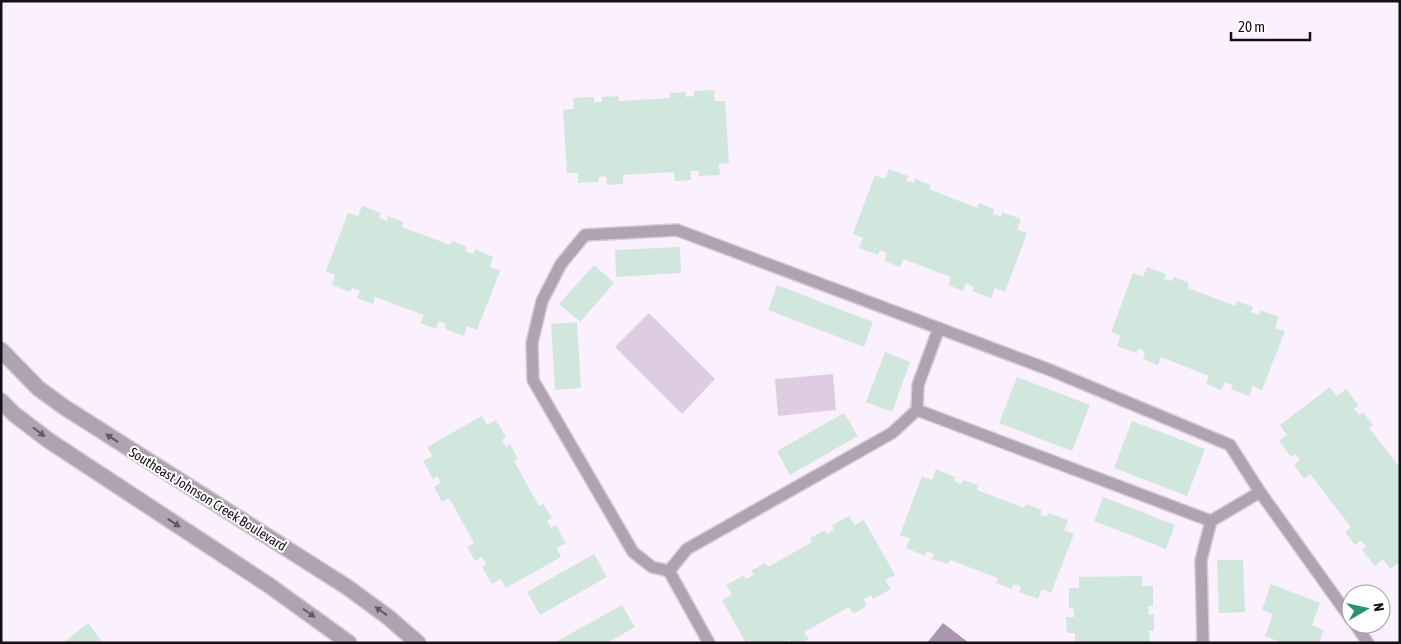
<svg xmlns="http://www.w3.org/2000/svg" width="1401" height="644" font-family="'Asap Condensed',sans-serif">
	<rect width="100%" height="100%" fill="#fbf0fd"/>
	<!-- green -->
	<path fill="#decde2" d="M649,313L715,379L682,414L615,347Z
		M833,374L836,410L778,416L775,379Z"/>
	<!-- water -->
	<path fill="#ab96af" d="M943,623L969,643H927Z"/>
	<!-- building -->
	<path fill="#d1e6dc" d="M714,90L715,101H725L729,163L719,164L720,175L699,176V171H691V180L675,181L674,172L623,175V184L607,185L606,176L599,177L598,182L578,183V173H567L563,110L574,109L573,98L594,97V102H602V97L618,96L619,101L670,98V93L686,92V97L694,96V91Z
		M889,169L908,176L906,181L914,183L915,179L931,185L929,189L977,208L979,203L994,209L993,214L1001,217L1002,212L1021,219L1017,230L1027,233L1005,292L995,288L991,298L972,291L974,287L966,283L963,291L948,285L951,277L903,259L900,267L884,261L887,253L880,250L878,255L859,248L863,238L853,234L875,175L885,179Z
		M362,206L381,213L379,218L387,221L388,216L403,222L402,227L450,245L452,241L467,247L465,251L473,254L475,249L493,257L490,267L500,271L477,330L467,326L464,336L445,329L446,324L439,321L436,329L420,323L424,315L375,297L373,304L357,298L360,291L352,288L350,292L332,285L335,275L326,271L348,213L358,216Z
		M680,247L681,273L616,277L615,250Z
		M594,265L614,283L580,322L559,304Z
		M1147,267L1166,274L1164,279L1172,281L1174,277L1189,283L1188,288L1235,306L1237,301L1253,307L1251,312L1259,315L1260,310L1279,317L1275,328L1285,331L1262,390L1253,386L1249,396L1231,389L1232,385L1225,382L1221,390L1206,384L1209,376L1161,357L1158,365L1143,359L1145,352L1138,348L1136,353L1117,346L1121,336L1111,332L1133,273L1143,277Z
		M777,285L873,322L864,347L768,310Z
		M577,322L581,388L555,390L551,324Z
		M885,352L910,362L892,412L866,402Z
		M1017,377L1090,405L1072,451L999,423Z
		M1330,387L1337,396L1346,389L1358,405L1354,409L1359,415L1363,412L1373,425L1369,428L1400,468V562L1390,569L1383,559L1375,566L1362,550L1366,547L1361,540L1355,545L1345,532L1351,527L1310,474L1304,479L1294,465L1300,460L1295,454L1291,457L1279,441L1287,435L1280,425Z
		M844,413L858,436L790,475L777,451Z
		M482,416L487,425L496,420L506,437L502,440L506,447L510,444L518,459L514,461L539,506L543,504L552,518L547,521L551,528L556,525L566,543L556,548L561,557L506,588L501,579L492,584L482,567L486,565L482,557L475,561L467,547L474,543L449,498L442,502L434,487L441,483L437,476L433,479L423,461L432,456L427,447Z
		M1132,421L1205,449L1187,496L1114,468Z
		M936,469L955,477L954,481L961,484L963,480L978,485L977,490L1024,508L1026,504L1042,510L1040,515L1047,517L1049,513L1068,520L1064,530L1074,534L1051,593L1042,589L1038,599L1019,592L1021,587L1013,584L1012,589L996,583L998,578L950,560L948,564L932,559L934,554L927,551L925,556L906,548L910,539L900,535L922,476L932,480Z
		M1103,497L1175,525L1166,549L1094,521Z
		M849,516L855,525L864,520L895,575L885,580L891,589L873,599L871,595L864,599L867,606L853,614L849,607L804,632L809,639L803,643H791L790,640L786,643H746L722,600L732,594L726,585L744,575L746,579L754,575L751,571L765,563L768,567L812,542L810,538L825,530L827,534L834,530L832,525Z
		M594,554L607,577L540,615L527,592Z
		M1217,560H1243L1245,612L1219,613Z
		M1142,576V586H1153V606H1148L1149,615L1154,614V631H1149L1150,643H1075V633H1067L1066,617H1074V609L1069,608V588H1079V577Z
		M1271,584L1320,603L1312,625L1324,630L1319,643H1283L1265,636L1273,614L1262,610Z
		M622,605L635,627L607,643H554Z
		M88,623L103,643H63Z"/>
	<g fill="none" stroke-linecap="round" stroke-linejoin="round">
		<defs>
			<path id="service" d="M917,410L918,385L939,328
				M669,571L652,567L633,552L533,380L532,343L542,301L561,264L585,235L677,230L1050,370L1230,445L1260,492
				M1355,624L1368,643
				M709,643L669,571L687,549L892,433L917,410L1211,521L1260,492L1351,619
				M1203,643L1201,560L1211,521"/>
			<path id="tertiary" d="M1,350L38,388L64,407L347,587L388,617L418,643
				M1,401L14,414L48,440L270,586L349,643"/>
		</defs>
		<!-- service casing -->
		<use href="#service" stroke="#d6ccd8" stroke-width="14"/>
		<!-- tertiary casing -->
		<use href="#tertiary" stroke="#d6ccd8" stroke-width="18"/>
		<!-- service -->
		<use href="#service" stroke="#ada4af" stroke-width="11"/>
		<!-- tertiary -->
		<use href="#tertiary" stroke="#ada4af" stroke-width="15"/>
	</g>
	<!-- one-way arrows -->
	<defs><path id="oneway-solid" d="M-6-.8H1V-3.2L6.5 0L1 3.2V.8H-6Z" transform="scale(1.25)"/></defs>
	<g fill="#605a62">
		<use href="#oneway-solid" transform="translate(39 432) rotate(37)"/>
		<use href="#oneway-solid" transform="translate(112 438) rotate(-147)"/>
		<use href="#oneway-solid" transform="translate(174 523) rotate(33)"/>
		<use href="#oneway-solid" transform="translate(381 611) rotate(-144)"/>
		<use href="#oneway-solid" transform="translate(309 613) rotate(35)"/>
	</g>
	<g text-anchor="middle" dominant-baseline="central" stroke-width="4" stroke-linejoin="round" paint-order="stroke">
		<!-- street labels -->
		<g font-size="14" fill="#141015" stroke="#fff">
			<text transform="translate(208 499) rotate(32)">Southeast Johnson Creek Boulevard</text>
		</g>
	</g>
	<!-- border -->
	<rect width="1401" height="644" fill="none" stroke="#141015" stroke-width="5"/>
	<!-- north arrow -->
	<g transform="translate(1366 609) rotate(81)"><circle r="24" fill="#ffffff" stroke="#a19fa1"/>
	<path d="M0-4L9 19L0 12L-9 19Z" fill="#2c916d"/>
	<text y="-8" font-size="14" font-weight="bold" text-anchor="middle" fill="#141015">N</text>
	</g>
	<!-- scale -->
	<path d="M1231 32v8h79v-8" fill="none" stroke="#141015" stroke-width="2.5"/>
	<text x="1238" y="32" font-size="15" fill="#141015" stroke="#ffffff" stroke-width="4" paint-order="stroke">20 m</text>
</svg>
